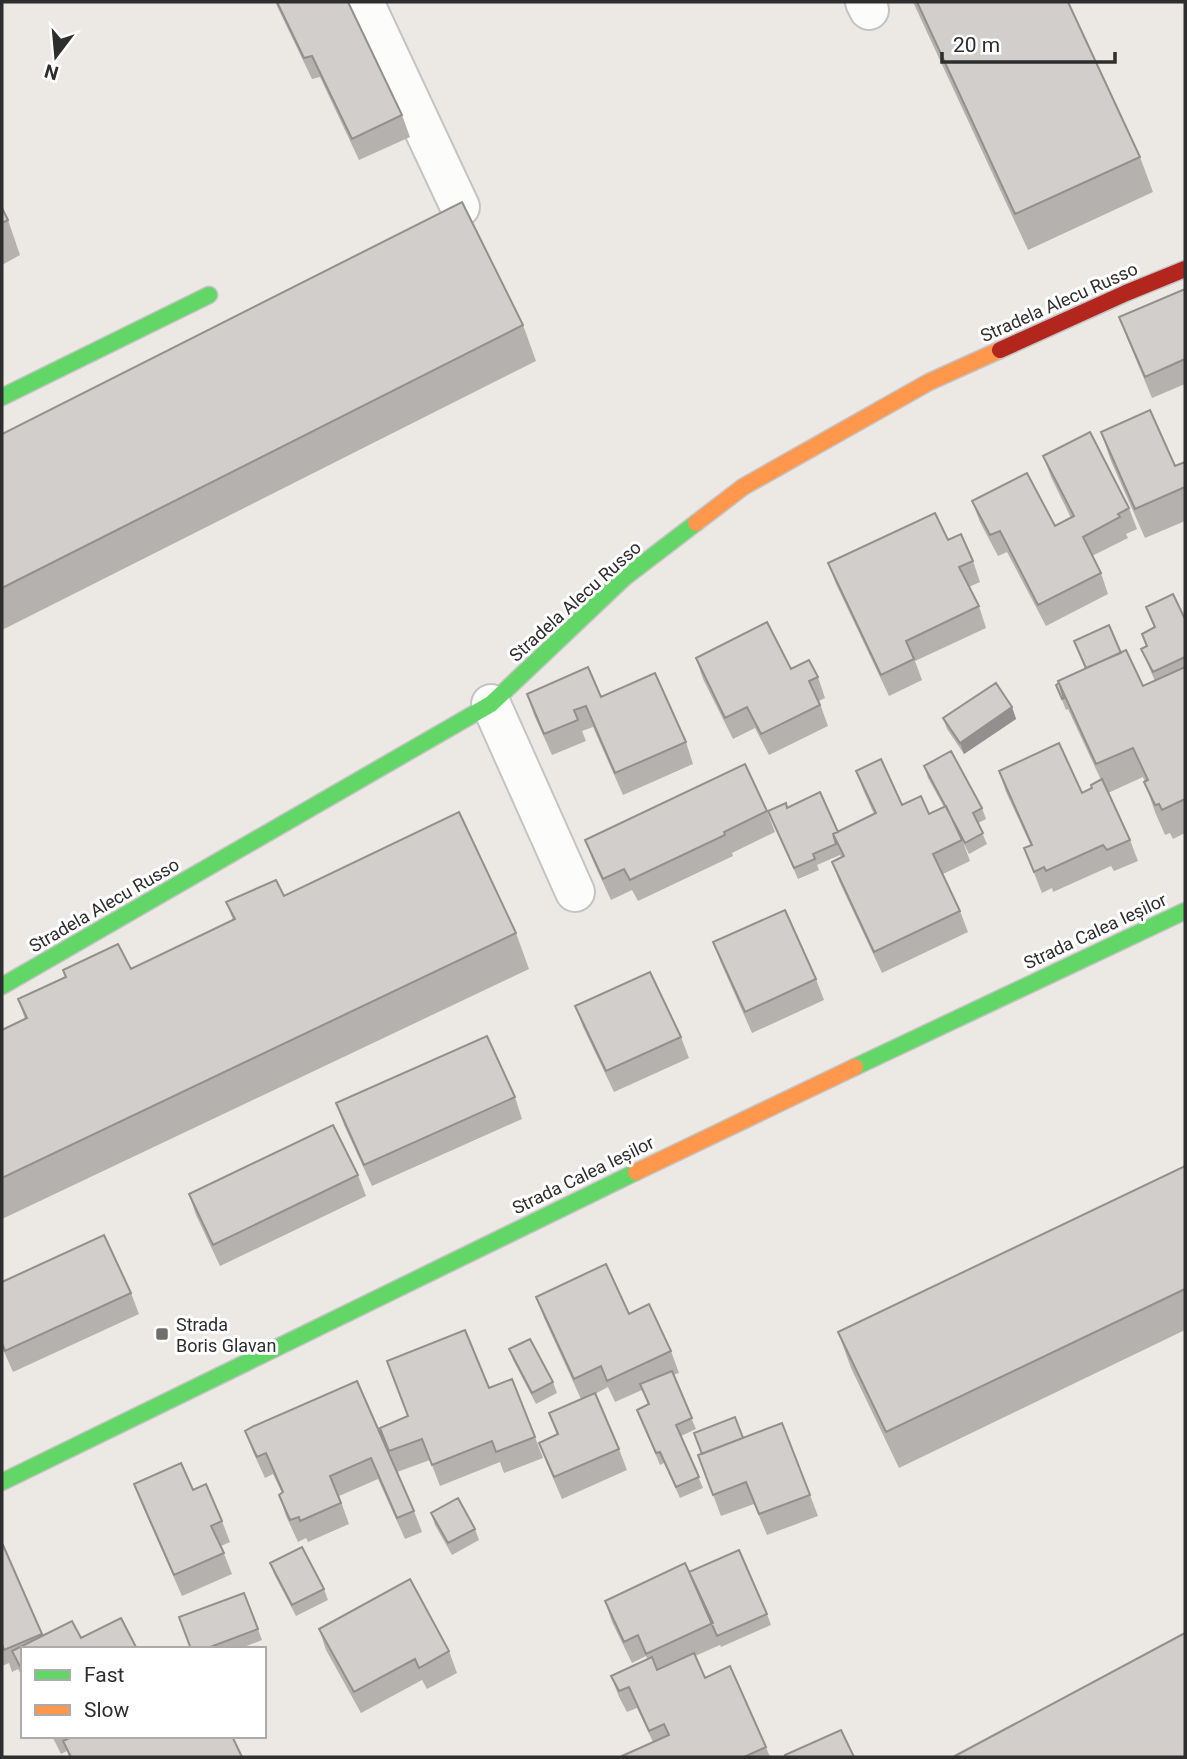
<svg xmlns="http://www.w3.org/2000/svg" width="1187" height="1759" font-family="Roboto,sans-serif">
	<rect width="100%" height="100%" fill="#ece8e4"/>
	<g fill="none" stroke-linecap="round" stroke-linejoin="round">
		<defs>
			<path id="street" d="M364,2L460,207
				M865,2L869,10
				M491,704L575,892"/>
			<path id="fast" d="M2,397L209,295
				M2,986L491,704L624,578L696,523
				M855,1067L1185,911
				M2,1482L636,1172"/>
			<path id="slow" d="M696,523L743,487L929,382L1000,350
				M636,1172L855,1067"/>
			<path id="jam" d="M1000,350L1126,293L1185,269"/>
		</defs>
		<!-- street casing -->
		<use href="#street" stroke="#c5c4c5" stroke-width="42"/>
		<!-- fast casing -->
		<use href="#fast" stroke="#c5c4c5" stroke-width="19"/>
		<!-- slow casing -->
		<use href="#slow" stroke="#c5c4c5" stroke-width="19"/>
		<!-- jam casing -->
		<use href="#jam" stroke="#c5c4c5" stroke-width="19"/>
		<!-- street -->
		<use href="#street" stroke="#fcfcfb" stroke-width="38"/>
		<!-- fast -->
		<use href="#fast" stroke="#63d668" stroke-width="16"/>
		<!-- slow -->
		<use href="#slow" stroke="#ff974d" stroke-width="16"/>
		<!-- jam -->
		<use href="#jam" stroke="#b3261e" stroke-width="16"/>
	</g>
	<!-- wall -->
	<path fill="#b4b1af" d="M275,2H348L402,115L410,137L359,160L320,77L312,79Z
		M913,2H1068L1140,157L1153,192L1028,250Z
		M2,208L8,220L20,255L2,265Z
		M1185,289V384L1152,398L1127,338L1119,317Z
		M523,325L536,361L2,630V434Z
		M1101,432L1175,466L1185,487V521L1145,538L1111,461Z
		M1043,456L1129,508L1137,529L1126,534L1128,538L1092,556L1101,573L1108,594L1046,626L1007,552L998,556L980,522L972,501L1055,526L1071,518L1051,477Z
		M948,540L973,561L980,582L969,587L979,606L986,628L915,661L922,680L889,696L836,584L828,563Z
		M1146,607L1185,619V833L1173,839L1170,833L1165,835L1155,812L1143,777L1108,793L1130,840L1138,861L1114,871L1111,866L1053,892L1052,888L1042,893L1024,848L1031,846L1006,792L999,771L1082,793L1092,788L1101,780L1068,709L1066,710L1056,685L1085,669L1074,641L1121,653L1143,686L1155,681L1141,649L1146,646L1142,634L1154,627Z
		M696,658L818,677L825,698L819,701L828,726L769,755L755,728L733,739L703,679Z
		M527,694L601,697L686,742L693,764L623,795L593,727L582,731L586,741L552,755L534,715Z
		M1012,707L1016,719L964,754L947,729L943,718Z
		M924,766L982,808L986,819L978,823L987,844L969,854L963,842L970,861L943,874L960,911L968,932L882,973L840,883L832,862L842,857L840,855L817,865L819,870L798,879L768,811L787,807L838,832L874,814L864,792L856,771L902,805L929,814L944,807L928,778Z
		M767,811L775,832L732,853L733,856L638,901L632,890L611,900L593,861L585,840Z
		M284,896L516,933L529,969L2,1219V1030L25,1019L18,999L131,969L233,920L226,902Z
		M713,942L816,979L824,1000L752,1033L721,963Z
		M575,1006L681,1037L689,1058L614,1092L583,1027Z
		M515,1097L522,1119L372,1186L344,1125L336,1103Z
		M1185,1166V1330L899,1468L851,1368L838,1332Z
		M358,1175L366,1196L220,1266L196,1215L189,1194Z
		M2,1282L131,1293L139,1314L13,1372L2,1347Z
		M536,1297L629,1314L671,1351L679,1373L673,1375L696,1429L681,1436L703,1488L680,1498L664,1463L660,1465L637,1410L648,1404L642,1390L615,1402L608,1387L595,1394L619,1449L627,1470L562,1499L547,1464L539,1443L557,1435L549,1413L581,1399L544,1318Z
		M509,1349L553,1382L557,1393L536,1404L513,1360Z
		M387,1361L489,1388L535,1437L543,1458L504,1473L500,1462L440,1486L430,1460L397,1472L414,1511L422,1532L405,1539L378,1479L339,1496L349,1524L308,1542L306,1538L298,1542L286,1516L279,1495L282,1493L273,1474L265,1478L253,1452L245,1431L254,1426L394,1465L380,1428L408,1416Z
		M743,1438L810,1495L818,1516L767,1535L754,1504L721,1516L698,1455Z
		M134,1484L193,1490L222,1521L230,1542L221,1546L232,1574L182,1596L142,1505Z
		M431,1513L475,1529L479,1540L452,1555L435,1525Z
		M2,1545H3L42,1635L81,1638L137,1649H23V1678L18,1669L12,1672L9,1663L2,1666Z
		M270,1563L324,1589L328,1600L296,1616L274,1574Z
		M689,1572L767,1614L771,1625L721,1647L720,1645L695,1656L705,1678L766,1747L770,1757H622L653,1742L637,1708L627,1712L619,1697L611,1676L647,1659L646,1656L632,1663L612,1622L605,1601Z
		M244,1593L262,1640L239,1649H191Z
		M319,1629L449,1651L457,1673L427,1689L422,1680L361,1713L326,1650Z
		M52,1736H232L242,1757H69L67,1751L61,1754Z"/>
	<!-- shaded-wall -->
	<path fill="#92908e" d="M1012,707L1016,719L964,754L960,743Z"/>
	<!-- building -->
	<path fill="#d1cecb" stroke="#92908e" stroke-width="2" d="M277,2H348L402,115L352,139L312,56L304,58Z
		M917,2H1068L1140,157L1015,214Z
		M462,202L523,325L2,588V434Z
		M2,208L8,220L2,223Z
		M1185,289V359L1145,377L1119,317Z
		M1150,410L1175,466L1185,462V487L1135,509L1101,432Z
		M1090,432L1129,508L1118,514L1120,517L1083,537L1101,573L1038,605L1000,531L990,535L972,501L1027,473L1055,526L1074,516L1043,456Z
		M935,513L948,540L961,534L973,561L959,567L979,606L906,641L914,659L881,675L828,563Z
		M1173,594L1185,619V657L1153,672L1141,649L1147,646L1142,634L1155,627L1146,607Z
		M767,622L791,669L809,660L818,677L809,681L820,705L761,734L747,707L725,718L696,658Z
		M1109,625L1121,653L1086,668L1074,641Z
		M1126,650L1143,686L1185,667V799L1162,810L1159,804L1155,805L1144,782L1148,780L1133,748L1096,764L1058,681Z
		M588,667L601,697L655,673L686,742L615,773L586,706L574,710L578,720L544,734L527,694Z
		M996,683L1012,707L960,743L943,718Z
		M1059,683L1064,698L1062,699L1056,685Z
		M1059,743L1082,793L1092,788L1091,785L1102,779L1130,840L1107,850L1103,845L1046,871L1044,867L1034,872L1024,848L1032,845L999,771Z
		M951,751L982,808L973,813L983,833L965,843L924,766Z
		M881,759L902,805L921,796L929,814L946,806L962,840L933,854L960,911L874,952L832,862L844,856L833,834L876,813L856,771Z
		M745,764L767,811L724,832L725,835L630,880L624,869L603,879L585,840Z
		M820,792L838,832L833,834L836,844L813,854L815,859L794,868L768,811L786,803L787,808Z
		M459,812L516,933L2,1178V1030L27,1018L18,999L66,977L63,970L118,944L131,969L235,919L226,902L276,880L284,896Z
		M785,910L816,979L745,1012L713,942Z
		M650,972L681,1037L606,1071L575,1006Z
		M487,1036L515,1097L364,1165L336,1103Z
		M333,1125L358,1175L213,1245L189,1194Z
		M1185,1166V1289L886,1432L838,1332Z
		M104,1235L131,1293L5,1351L2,1343V1282Z
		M606,1264L629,1314L649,1304L671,1351L607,1381L601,1366L574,1379L536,1297Z
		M465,1330L489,1388L512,1379L535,1437L496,1452L492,1441L432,1465L422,1439L389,1451L380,1428L408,1416L387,1361Z
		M530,1339L553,1382L532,1393L509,1349Z
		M672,1371L692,1418L676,1425L699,1477L676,1487L660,1452L656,1453L637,1410L649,1404L640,1384Z
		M357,1381L414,1511L397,1518L371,1458L330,1476L341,1503L300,1521L299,1517L290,1520L279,1495L283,1492L266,1453L257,1457L245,1431L254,1426Z
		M595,1393L619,1449L554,1477L539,1443L558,1434L549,1413Z
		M735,1417L743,1438L702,1454L694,1433Z
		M782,1423L810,1495L759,1514L746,1482L713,1495L698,1455Z
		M181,1463L193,1490L206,1484L222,1521L211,1526L224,1553L174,1575L134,1484Z
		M458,1498L475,1529L448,1543L431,1513Z
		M2,1545H3L42,1634L4,1650L2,1644Z
		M302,1547L324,1589L292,1605L270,1563Z
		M739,1550L767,1614L717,1636L689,1572Z
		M685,1563L713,1623L646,1654L638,1635L624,1642L605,1601Z
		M410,1579L449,1651L419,1668L415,1659L354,1692L319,1629Z
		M244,1593L258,1629L205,1649H191L179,1617Z
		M121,1618L137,1649H23V1672L12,1651L72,1621L81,1638Z
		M1185,1633V1757H953Z
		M694,1653L705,1678L730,1666L766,1747L744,1757H622V1756L669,1735L664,1724L649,1731L629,1687L619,1691L611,1676L652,1657L657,1670Z
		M841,1730L854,1757H786L785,1755Z
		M74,1736H232L242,1757H71L63,1741Z"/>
	<!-- markers -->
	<rect fill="#706f6e" stroke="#fff" stroke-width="2.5" x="155" y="1327" width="14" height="14" rx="3.5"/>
	<g text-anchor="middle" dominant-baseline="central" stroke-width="6" stroke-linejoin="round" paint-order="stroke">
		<!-- street labels -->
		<g font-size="18" fill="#2e2e2e" stroke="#fff">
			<text transform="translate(1059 302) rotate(-24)">Stradela Alecu Russo</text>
			<text transform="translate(575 601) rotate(-42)">Stradela Alecu Russo</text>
			<text transform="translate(104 905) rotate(-30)">Stradela Alecu Russo</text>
			<text transform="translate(1095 931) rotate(-25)">Strada Calea Ieșilor</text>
			<text transform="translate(583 1175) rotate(-26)">Strada Calea Ieșilor</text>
		</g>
		<!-- poi labels -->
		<g font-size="18" fill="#2e2e2e" stroke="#fff" text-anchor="start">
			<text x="176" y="1324">Strada<tspan x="176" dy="21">Boris Glavan</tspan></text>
		</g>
	</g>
	<!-- border -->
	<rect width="1187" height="1759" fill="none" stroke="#2e2e2e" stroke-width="7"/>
	<!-- legend -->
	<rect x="21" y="1647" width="245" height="91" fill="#ffffff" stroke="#ababab" stroke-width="2"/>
	<rect x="35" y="1670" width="35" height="10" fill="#63d668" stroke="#ababab" stroke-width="2"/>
	<text x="84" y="1682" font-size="21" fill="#2e2e2e">Fast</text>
	<rect x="35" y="1705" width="35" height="10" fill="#ff974d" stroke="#ababab" stroke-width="2"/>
	<text x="84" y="1717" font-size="21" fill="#2e2e2e">Slow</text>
	<!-- north arrow -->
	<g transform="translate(56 56) rotate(196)" stroke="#ffffff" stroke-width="5" paint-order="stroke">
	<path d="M0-5L12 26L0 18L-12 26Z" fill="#2e2e2e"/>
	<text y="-10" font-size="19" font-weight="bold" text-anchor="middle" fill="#2e2e2e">N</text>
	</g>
	<!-- scale -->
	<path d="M942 52v10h173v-10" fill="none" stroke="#2e2e2e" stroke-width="3.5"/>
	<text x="953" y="52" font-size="21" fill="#2e2e2e" stroke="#ffffff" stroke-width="5" paint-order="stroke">20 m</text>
</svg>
